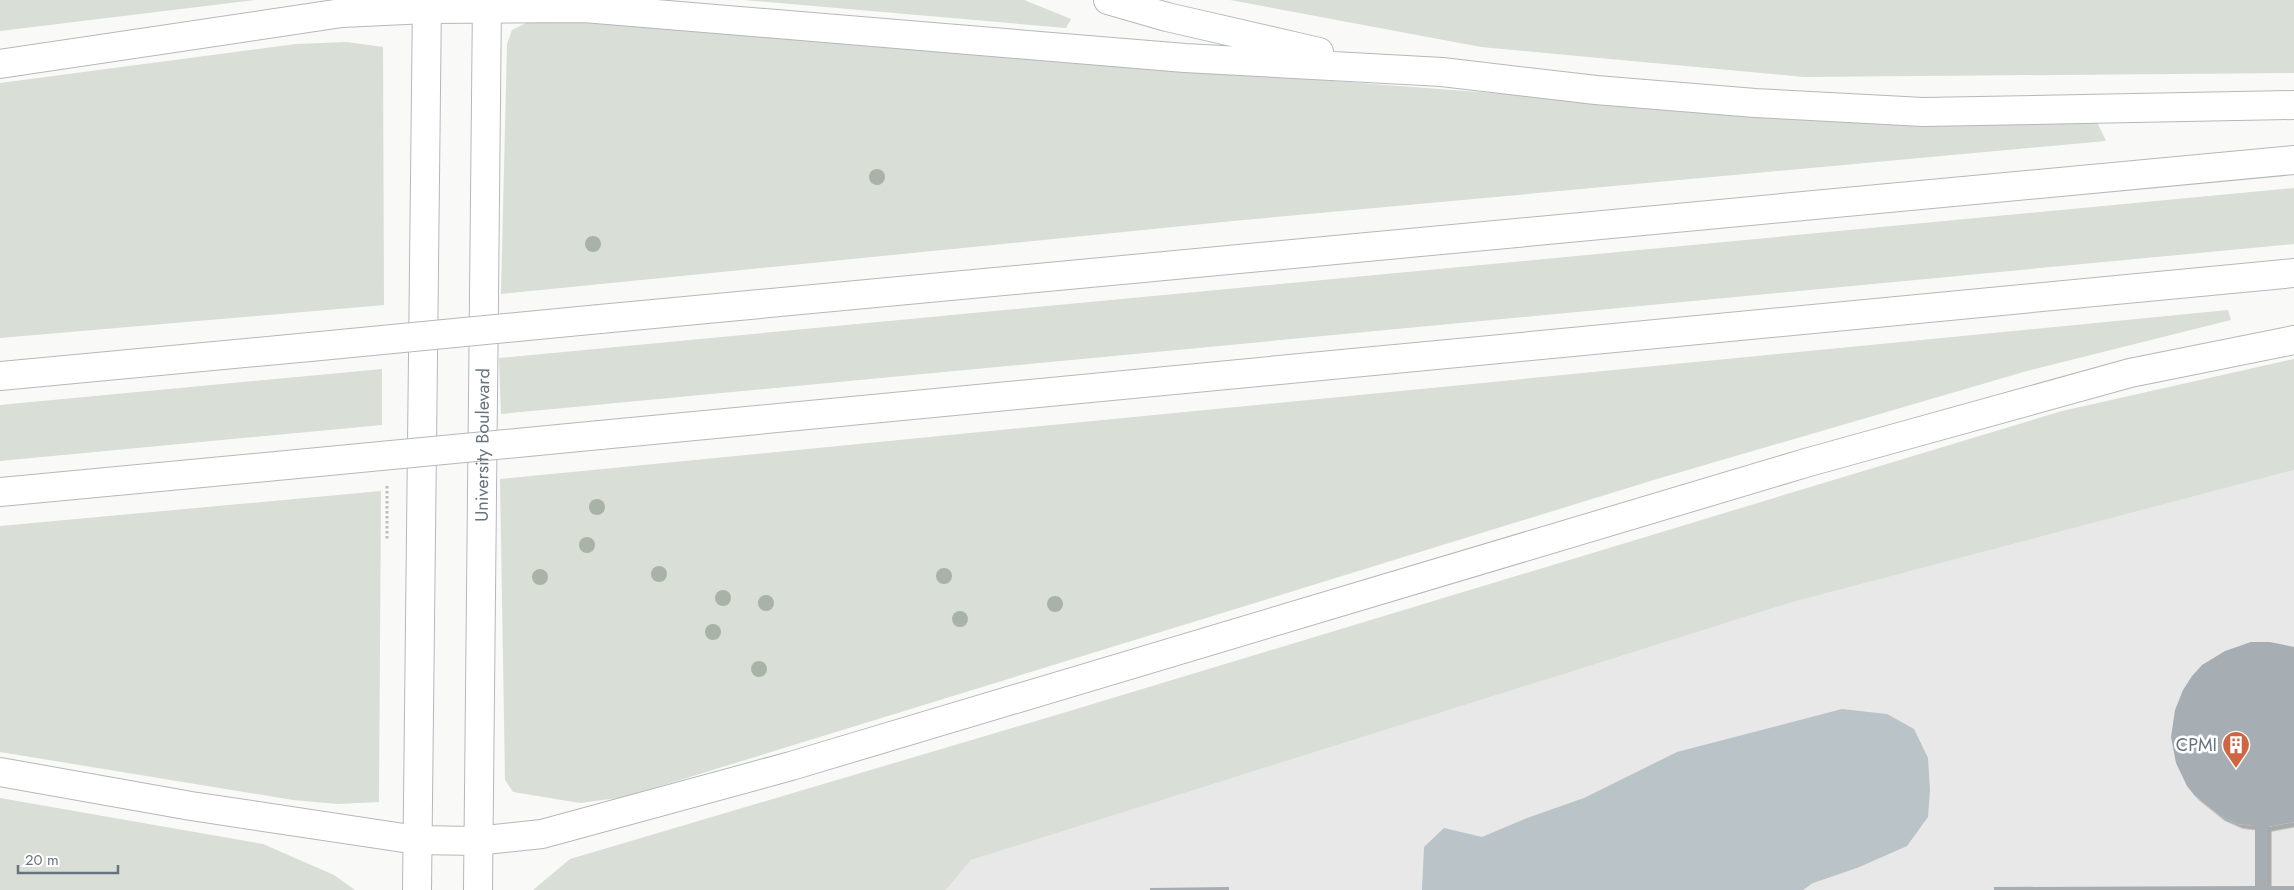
<svg xmlns="http://www.w3.org/2000/svg" width="2294" height="890" font-family="Jost,sans-serif">
	<defs>
		<filter id="shadow"><feDropShadow dx="4.5" dy="4.5" stdDeviation="0" flood-color="#0004"/></filter>
	</defs>
	<rect width="100%" height="100%" fill="#f9f9f7"/>
	<!-- built -->
	<path fill="#e7e8e7" d="M2294,470V890H946L971,860L1793,602Z"/>
	<!-- green -->
	<path fill="#d9ded7" d="M0,0H255L0,31Z
		M744,0H1024L1071,19L1066,28Z
		M1230,0H2294V73L1804,77L1481,47Z
		M601,19L1253,75L1651,105L2097,122L2106,141L1233,221L501,294L507,44L512,30L526,23Z
		M347,42L383,47L384,305L0,338V83L296,44Z
		M2294,188V244L501,414L499,358Z
		M2228,310L2231,320L2027,371L1657,479L625,797L580,803L513,792L505,780L500,479Z
		M2294,359V470L1793,602L971,860L946,890H533L570,859L604,849L1073,710L2062,411Z
		M382,369V425L0,461V405Z
		M381,491L379,802L338,804L293,800L0,752V526Z
		M0,798L263,844L334,875L355,890H0Z"/>
	<!-- water -->
	<path fill="#bac3c7" d="M1842,709L1887,714L1914,729L1928,758L1930,790L1928,817L1907,846L1857,868L1813,883L1803,890H1422L1424,847L1444,828L1482,837L1527,818L1584,798L1677,752Z"/>
	<!-- building -->
	<path fill="#a7aeb3" filter="url(#shadow)" d="M2251,642H2270L2294,647V822L2267,827V886H2294V890H1994V887L2255,886V826L2238,824L2220,816L2195,796L2187,786L2176,763L2171,737L2175,710L2183,690L2192,676L2202,665L2225,651Z
		M1229,887V890H1150V888Z"/>
	<g fill="none" stroke-linecap="round" stroke-linejoin="round">
		<defs>
			<g id="secondary">
				<path d="M417,890L427,0"/>
				<path id="s1" d="M478,890L487,0"/>
			</g>
			<path id="motorway" d="M1108,0L1167,17L1319,52
				M0,64L342,13L427,9L584,8L1185,58L1442,72L1596,90L1755,103L1923,112L2294,105
				M600,319L2294,160
				M0,376L310,347
				M600,435L2294,273
				M0,492L308,463
				M0,772L191,806L417,840L477,841L542,834L791,766L1809,462L2130,373L2294,340"/>
		</defs>
		<!-- secondary casing -->
		<use href="#secondary" stroke="#b4b8bd" stroke-width="30"/>
		<!-- motorway casing -->
		<use href="#motorway" stroke="#b5b8bb" stroke-width="30"/>
		<!-- path -->
		<path stroke="#bbbec0" stroke-width="3" stroke-dasharray="2.5 2.5" stroke-linecap="butt" d="M387,486V539"/>
		<!-- secondary -->
		<use href="#secondary" stroke="#fff" stroke-width="28"/>
		<!-- motorway -->
		<use href="#motorway" stroke="#fff" stroke-width="28"/>
		<defs>
			<path id="motorway-bridge" d="M310,347L600,319
				M308,463L600,435"/>
		</defs>
		<!-- motorway-bridge casing -->
		<use href="#motorway-bridge" stroke="#b5b8bb" stroke-width="30" stroke-linecap="butt"/>
		<!-- motorway-bridge -->
		<use href="#motorway-bridge" stroke="#fff" stroke-width="28"/>
	</g>
	<!-- trees -->
	<g fill="#a9b2a7">
		<circle cx="877" cy="177" r="8"/>
		<circle cx="593" cy="244" r="8"/>
		<circle cx="597" cy="507" r="8"/>
		<circle cx="587" cy="545" r="8"/>
		<circle cx="659" cy="574" r="8"/>
		<circle cx="944" cy="576" r="8"/>
		<circle cx="540" cy="577" r="8"/>
		<circle cx="723" cy="598" r="8"/>
		<circle cx="766" cy="603" r="8"/>
		<circle cx="1055" cy="604" r="8"/>
		<circle cx="960" cy="619" r="8"/>
		<circle cx="713" cy="632" r="8"/>
		<circle cx="759" cy="669" r="8"/>
	</g>
	<!-- icons -->
	<defs>
		<symbol id="building-pin" viewBox="-11 -11 22 30"><path d="M0 17L-7.5 6A9.5 9.5 0 1 1 7.5 6Z" fill="#d06641" stroke="#fff"/><path d="M-4-6H4V6H1V3H-1V6H-4ZM-2.5-4.3h1.7v1.8h-1.7ZM.8-4.3h1.7v1.8H.8ZM-2.5-1h1.7V.8h-1.7ZM.8-1h1.7V.8H.8Z" fill="#fff"/></symbol>
	</defs>
	<g fill-rule="evenodd">
		<use href="#building-pin" x="2220" y="729" width="32" height="43"/>
	</g>
	<g text-anchor="middle" dominant-baseline="central" stroke-width="5" stroke-linejoin="round" paint-order="stroke">
		<!-- street labels -->
		<g font-size="18" fill="#67747f" stroke="#fff">
			<text stroke="none"><textPath href="#s1" startOffset="445">University Boulevard</textPath></text>
		</g>
		<!-- poi labels -->
		<g font-size="18" fill="#67747f" stroke="#fff" text-anchor="end">
			<text x="2217" y="745">CPMI</text>
		</g>
	</g>
	<!-- scale -->
	<path d="M18 865v8h100v-8" fill="none" stroke="#67747f" stroke-width="2.5"/>
	<text x="25" y="865" font-size="15" fill="#67747f" stroke="#ffffff" stroke-width="4" paint-order="stroke">20 m</text>
</svg>
